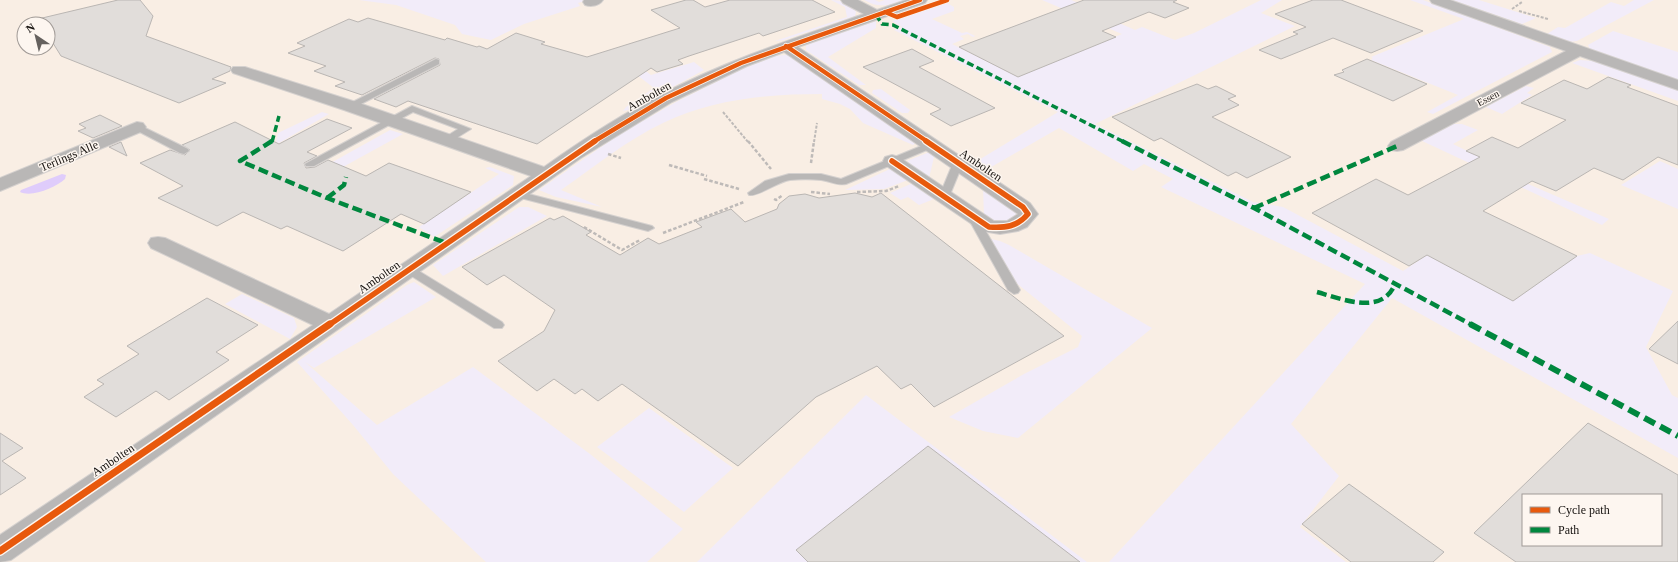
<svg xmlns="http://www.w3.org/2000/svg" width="1678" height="562" font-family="Georgia,serif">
	<rect width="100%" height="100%" fill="#faf6f3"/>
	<!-- built -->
	<path fill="#f9eee4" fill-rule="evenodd" d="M0,0H1678V562H0ZM24,24H48V48H24ZM1523,495H1661V545H1523Z"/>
	<!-- green -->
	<path fill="#f2ecf9" d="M359,0H588L578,3L580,6L524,24L491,40L462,34L455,25L396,5Z
		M831,0C841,0 851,3 856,12L855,16L784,40L775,41L847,17L845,7Z
		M864,0H875L879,2L885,0H906C888,5 881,9 864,0Z
		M1042,0H1071L1090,8L1087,9L1135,30L1142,27L1175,40L1194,33L1261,0H1282L1261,13L1295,26L1095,124L1253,202L1283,207L1403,271L1427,255L1513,301L1577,256L1590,253L1673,291L1646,347L1672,395L1678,398V458L1392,298L1291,424L1339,476L1300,527L1346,562H1109L1365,284L1161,187L1173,179L1144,164L1133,171L1059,128L986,170L977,161L1058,112L894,30L902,27L892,21L947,3L954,7V11L932,19L962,33L967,32L975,36L973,37L968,34L960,36L964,39L952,44L1018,77L1122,34Z
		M1410,0H1423L1550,47L1552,52L1433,114L1427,112L1458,95L1371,60L1373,58L1371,57L1464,19Z
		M1452,0H1479L1536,18L1522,24Z
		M1634,0H1654L1577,41L1568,42L1547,34L1558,27L1565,28L1611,2L1624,6Z
		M876,21V28L828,57L866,85H859L806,50V46L809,44Z
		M1613,31L1678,52V81L1590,49L1588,45Z
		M786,55L794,58L917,142L913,145L863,123L850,109L840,104L822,99V94C767,94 713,99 663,123C627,140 594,167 561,190L602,207L556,197L539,190L620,134L676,102L742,69L776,56Z
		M1580,60L1594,61L1678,90V101L1572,63Z
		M634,62L651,75L694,62L704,70L632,109L623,111L626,107L654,88L624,65Z
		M1526,86L1534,88L1527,93L1532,95L1502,114L1486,107Z
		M881,89L910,110L908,113H902L872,93L873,90Z
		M322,112L329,114L279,143L276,142L278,133Z
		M1450,124H1462L1478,130L1453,144L1524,179L1521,181L1609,219L1602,225L1420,140Z
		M390,130L403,134L312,184L302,179Z
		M932,151L935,153L929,178L907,161Z
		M1660,161L1678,169V209L1621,185Z
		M490,167L514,176L513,185L434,237L419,227L499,174L485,168Z
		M892,168L908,180L884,189L845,190Z
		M913,183L934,199L919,205L908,197L901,200L890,193Z
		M983,187L1016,211L1018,220C1007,225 995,221 984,217Z
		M519,207H528L547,216L443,276L433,265Z
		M991,239L1000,241L1009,245L1152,328L1018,438L983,431L949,417L1024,374L1078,347L1082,336L1009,277L993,246Z
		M414,282L436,297L314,368L305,362L377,425L473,367L590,454L683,529L647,562H486L393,474L353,425L297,362L407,285Z
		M242,294L294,318L297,327L290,339L225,304Z
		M866,395L1087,562H697Z
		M649,408L733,468L684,512L597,447Z"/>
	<!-- water -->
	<path fill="#dfccfb" d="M62,174L66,175L65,179C56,187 32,198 20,192L21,190Z"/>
	<!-- building -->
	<path fill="#e1ddda" stroke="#bab6b3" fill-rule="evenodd" d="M118,0H140L153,16L146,36L231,67L230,71L212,79L226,83L179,103L61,56L48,35V24H41L38,19Z
		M686,0H693L705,7L730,0H812L835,12L763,36L759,33L689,56L678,60L683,64L657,72L651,68L537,144L408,101L396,107L374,99L440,65L439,59L435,58L362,95L335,86L345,82L314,71L326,66L288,53L305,46L297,43L327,29L349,19L358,22L368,18L445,40L447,38L477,47L479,46L487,49L516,33L545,42L541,44L587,57L680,28L651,10Z
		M1084,0H1177L1173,2L1189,8L1165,18L1149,12L1102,31L1116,37L1018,77L959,47Z
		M1313,0H1341L1423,31L1371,53L1333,38L1281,59L1259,50L1298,34L1293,32L1306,27L1275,14Z
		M912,49L934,61L919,67L995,108L951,126L930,114L941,109L863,67Z
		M1367,59L1427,84L1393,101L1334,75L1344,72L1342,70Z
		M1608,77L1631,85L1627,87L1678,106V165L1658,157L1623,180L1594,168L1556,191L1532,181L1483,211L1577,256L1513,301L1427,255L1409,266L1312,213L1376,179L1408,195L1480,157L1466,151L1492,137L1518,148L1566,120L1521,103L1564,80L1587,89Z
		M1197,84L1208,89L1216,86L1236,96L1228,99L1239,105L1212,117L1291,157L1247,178L1236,172L1228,176L1161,138L1154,141L1112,117Z
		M100,115L122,126L93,138L78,131L86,128L79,124Z
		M327,119L352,128L307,152L317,156L304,163L306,168L315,167L328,160L366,176L389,163L471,192L424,224L401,214L343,251L287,226L281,229L243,212L217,226L158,198L183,186L140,163L170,150L185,155L190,150L182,145L235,122L279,144Z
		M121,142L127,156L109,147Z
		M855,193L872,197L881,193L1064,336L934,407L911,384L901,389L877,366L816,397L738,466L622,384L598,401L582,389L575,394L554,379L537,391L498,361L544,331L555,310L504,275L487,285L462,267L550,218L554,220L563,216L591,232L586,235L620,255L648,238L659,244L702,227L696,222L731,209L745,222L777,209L779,204L789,196L805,194L819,198Z
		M207,298L258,325L216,352L229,360L169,400L156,391L116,417L84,397L104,384L97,380L139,354L127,346Z
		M1678,321V364L1649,349Z
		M1588,423L1678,475V562H1516L1474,533ZM1523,495H1661V545H1523Z
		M0,433L23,448L2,461L26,478L0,495Z
		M928,446L1080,562H808L796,550Z
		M1349,484L1444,552L1433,562H1351L1302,524Z"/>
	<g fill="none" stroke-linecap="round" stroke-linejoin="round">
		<defs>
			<path id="service" d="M436,59L439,60V64L353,108H347L345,106Z
				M412,106L471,129L450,142H444L442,140L444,138L458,129L413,112L314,166H306L305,164Z
				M137,124L188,149L189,151L184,154L180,153L134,129L132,127Z
				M931,142L934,143L936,145L934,147L846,184C838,186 829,181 821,180C812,179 799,179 790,180C777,182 758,197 749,195L748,193L765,181L789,174H821L841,179Z
				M958,160L963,163L949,197L944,200L940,199L939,197L953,163Z
				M517,191L652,226L654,228L648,231L513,196L512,194L513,192Z
				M972,213L977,216L1020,290L1018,293L1014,294L1008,290L967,216Z
				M409,265L502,322L504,325L502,328H494L405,272L403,269L405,266Z"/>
			<path id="minor" d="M584,0H603C599,6 591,7 585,5L583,2Z
				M841,0H858L877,10L906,0H927L925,3L798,47L1030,203L1038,214L1027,227L1018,231L1000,234L982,231L885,165L883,161L885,157L892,155L899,157L994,221H1007L1018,214L784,52L747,66L672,102L581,158L11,560L0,562V535L313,325L151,248L148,243L151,238L158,237L165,238L329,314L531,176L344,110L233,73L231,70L233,67H245L356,102L544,167C581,141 620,115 660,95C725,61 795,38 864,14L843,3Z
				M1430,0H1450L1678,80V90L1580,56L1403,150L1397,151L1391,150L1388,146L1391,142L1566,51L1432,3Z
				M137,122L143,123L146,127L143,131L0,191V178Z"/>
		</defs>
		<!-- service casing -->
		<use href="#service" stroke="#d5d1cf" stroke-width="2"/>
		<!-- minor casing -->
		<use href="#minor" stroke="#d5d1cf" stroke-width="2"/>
		<!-- path-far1 -->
		<path stroke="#bebab8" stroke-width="2" stroke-dasharray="3 1.5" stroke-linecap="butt" d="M1512,9L1522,2
			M1519,11L1548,19
			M723,112L748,142
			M814,142L817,123"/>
		<!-- path -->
		<path stroke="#bebab8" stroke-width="2.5" stroke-dasharray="3.5 2" stroke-linecap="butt" d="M748,141L771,169
			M608,154L621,158
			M811,163L814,141
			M669,165L707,176
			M704,179L739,189
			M811,192L830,194
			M857,192L886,191L899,186
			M774,199L776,200L783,195
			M584,227L622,250L640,240
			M663,233L744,202"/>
		<!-- service -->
		<use href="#service" fill="#b9b7b6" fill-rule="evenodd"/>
		<!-- minor -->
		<use href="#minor" fill="#b9b7b6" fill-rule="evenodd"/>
		<!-- quiet-far2 -->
		<path stroke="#00873e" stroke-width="3.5" stroke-dasharray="7 3.5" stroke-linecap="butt" d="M876,15L882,24L893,25L1124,142
			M272,142L279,116"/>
		<!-- quiet-far1 -->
		<path stroke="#00873e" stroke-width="4.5" stroke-dasharray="10 4.5" stroke-linecap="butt" d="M272,141L240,161L327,198L446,243
			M1122,141L1254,208L1472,325
			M327,198L344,185L346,177
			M1254,208L1397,146
			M1317,292C1342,299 1382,316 1395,284"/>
		<!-- quiet -->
		<path stroke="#00873e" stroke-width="6" stroke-dasharray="12 6" stroke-linecap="butt" d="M1470,324L1678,436"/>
		<defs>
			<path id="cycleway-far2" d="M885,12L897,17L947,0
				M786,46L928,142
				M593,142L666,98L741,63L920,0"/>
			<path id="cycleway-far1" d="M892,161L989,227C1005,228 1017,227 1028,214L1023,207L926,141
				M329,325L595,141"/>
			<path id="cycleway" d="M0,551L330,324"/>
		</defs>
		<!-- cycleway-far2 casing -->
		<use href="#cycleway-far2" stroke="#fdf6f0" stroke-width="6"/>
		<!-- cycleway-far1 casing -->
		<use href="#cycleway-far1" stroke="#fdf6f0" stroke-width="8"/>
		<!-- cycleway casing -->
		<use href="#cycleway" stroke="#fdf6f0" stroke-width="10"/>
		<!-- cycleway-far2 -->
		<use href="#cycleway-far2" stroke="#e8590c" stroke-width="4.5"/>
		<!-- cycleway-far1 -->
		<use href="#cycleway-far1" stroke="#e8590c" stroke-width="5.5"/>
		<!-- cycleway -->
		<use href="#cycleway" stroke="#e8590c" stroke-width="7"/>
	</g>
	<g text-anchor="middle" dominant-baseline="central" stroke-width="3" stroke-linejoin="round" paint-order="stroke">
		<!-- far-street labels -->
		<g font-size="10" fill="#15110e" stroke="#fdf6f0">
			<text transform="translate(1488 98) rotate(-28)">Essen</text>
		</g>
		<!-- street labels -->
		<g font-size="12" fill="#15110e" stroke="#fdf6f0">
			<text transform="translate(649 96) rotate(-29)">Ambolten</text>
			<text transform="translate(69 156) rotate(-23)">Terlings Alle</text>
			<text transform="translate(981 165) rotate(34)">Ambolten</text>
			<text transform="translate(379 277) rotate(-35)">Ambolten</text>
			<text transform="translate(113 460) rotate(-34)">Ambolten</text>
		</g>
	</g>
	<!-- legend -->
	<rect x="1522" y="494" width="140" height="52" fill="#fdf6f0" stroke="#a09a96"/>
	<rect x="1530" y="507" width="20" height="6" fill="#e8590c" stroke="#a09a96"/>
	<text x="1558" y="514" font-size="12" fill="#15110e">Cycle path</text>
	<rect x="1530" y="527" width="20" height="6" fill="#00873e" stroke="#a09a96"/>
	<text x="1558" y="534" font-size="12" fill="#15110e">Path</text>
	<!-- north arrow -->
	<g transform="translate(36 36) rotate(325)"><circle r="19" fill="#fdf6f0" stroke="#a09a96"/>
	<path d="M0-3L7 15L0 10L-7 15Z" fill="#65615e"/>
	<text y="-6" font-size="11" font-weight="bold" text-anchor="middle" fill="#15110e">N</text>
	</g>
</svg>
